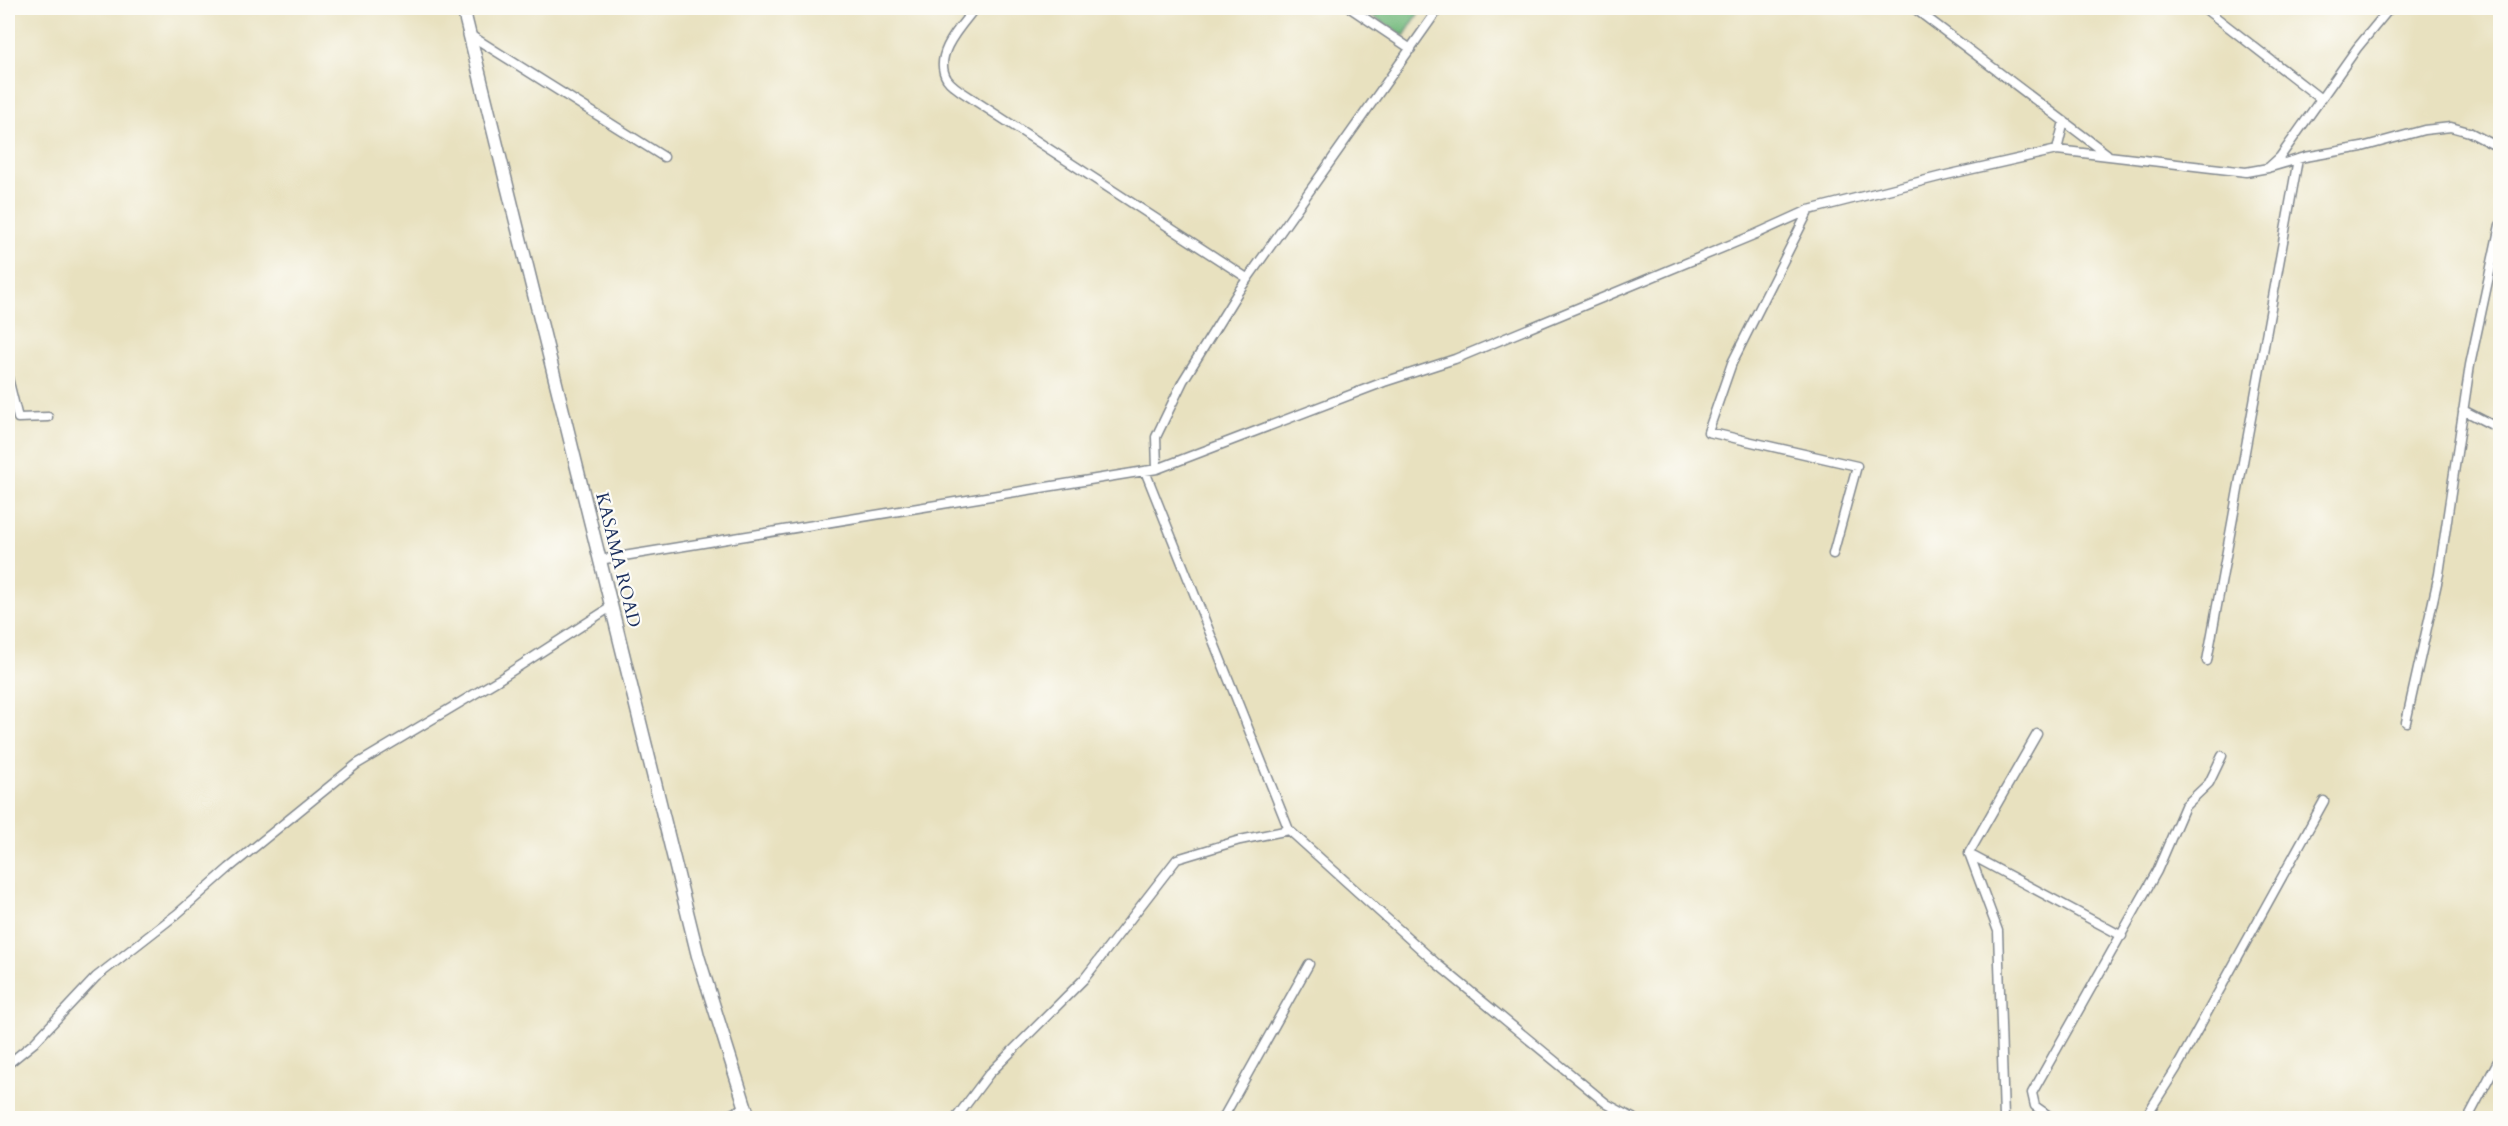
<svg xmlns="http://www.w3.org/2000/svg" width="2508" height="1126" font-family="Cardo,serif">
	<rect width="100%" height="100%" fill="#fdfcf7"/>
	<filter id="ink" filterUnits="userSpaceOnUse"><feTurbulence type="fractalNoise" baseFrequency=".0167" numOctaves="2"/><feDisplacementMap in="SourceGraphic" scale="12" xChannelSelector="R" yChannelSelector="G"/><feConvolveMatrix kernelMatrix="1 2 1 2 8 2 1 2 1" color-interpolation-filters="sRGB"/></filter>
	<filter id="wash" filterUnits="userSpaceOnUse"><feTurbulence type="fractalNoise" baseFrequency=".008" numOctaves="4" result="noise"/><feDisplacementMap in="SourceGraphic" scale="24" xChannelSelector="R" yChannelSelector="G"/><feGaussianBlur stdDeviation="1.35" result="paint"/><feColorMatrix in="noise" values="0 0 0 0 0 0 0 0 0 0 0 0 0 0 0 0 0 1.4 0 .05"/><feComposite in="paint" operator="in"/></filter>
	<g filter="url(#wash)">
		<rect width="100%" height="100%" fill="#e8e1bf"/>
		<!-- forest -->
		<path fill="#74ba7e" stroke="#48746e" stroke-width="1.5" d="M1360,8H1422L1404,36Z"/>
	</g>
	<g filter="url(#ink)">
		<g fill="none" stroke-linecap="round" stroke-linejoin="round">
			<defs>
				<path id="street" d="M975,8C962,25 932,55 947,79C953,88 969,96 977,102L1247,278
					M1350,8L1411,49
					M1914,8L2107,154
					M2204,8L2321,99
					M470,35L664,157
					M2057,150L2064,121
					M2271,167L2305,157L2362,147L2424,130L2451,127L2469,132L2500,148
					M1809,210L1732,363L1708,432L1857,466L1833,554
					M8,378L18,418L48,417
					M2463,410L2500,429
					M1157,469L1156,437L1183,381L1238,292L1439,8
					M1145,471L1289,830
					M599,560L1157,469L1384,382L1455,359L1756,234L1809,210L1942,176L2057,150L2246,172L2268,168L2280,157L2357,48L2390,8
					M2207,661L2298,159
					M2406,722L2439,574L2470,365L2500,225
					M1969,854L2122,936
					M8,1064L34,1043L96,977L177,914L229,868L357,764L498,680L611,607
					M722,1118L744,1108
					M956,1118L989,1074L1084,979L1177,859L1240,840L1289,830L1436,963L1607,1104L1633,1118
					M1223,1118L1309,964
					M2004,1118L1998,931L1969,853L2037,734
					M2052,1118L2035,1106L2032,1093L2157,871L2185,806L2209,783L2222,756
					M2145,1118L2176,1069L2324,801
					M2468,1118L2500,1057"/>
				<path id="secondary" d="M463,8L698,956L749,1118"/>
			</defs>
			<!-- street casing -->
			<use href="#street" stroke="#82888e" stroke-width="11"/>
			<!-- secondary casing -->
			<use href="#secondary" stroke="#82888e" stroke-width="15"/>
			<!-- street -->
			<use href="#street" stroke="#fff" stroke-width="8"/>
			<!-- secondary -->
			<use href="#secondary" stroke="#fff" stroke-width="12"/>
		</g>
	</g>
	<g text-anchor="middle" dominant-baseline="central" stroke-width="4.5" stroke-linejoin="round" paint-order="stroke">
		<!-- street labels -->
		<g font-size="18" fill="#1b2f5e" stroke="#fdfcf7">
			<text transform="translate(618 560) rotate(76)">KASAMA ROAD</text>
		</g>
	</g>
	<!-- margin -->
	<rect width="2508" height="1126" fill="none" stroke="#fdfcf7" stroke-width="30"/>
</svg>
